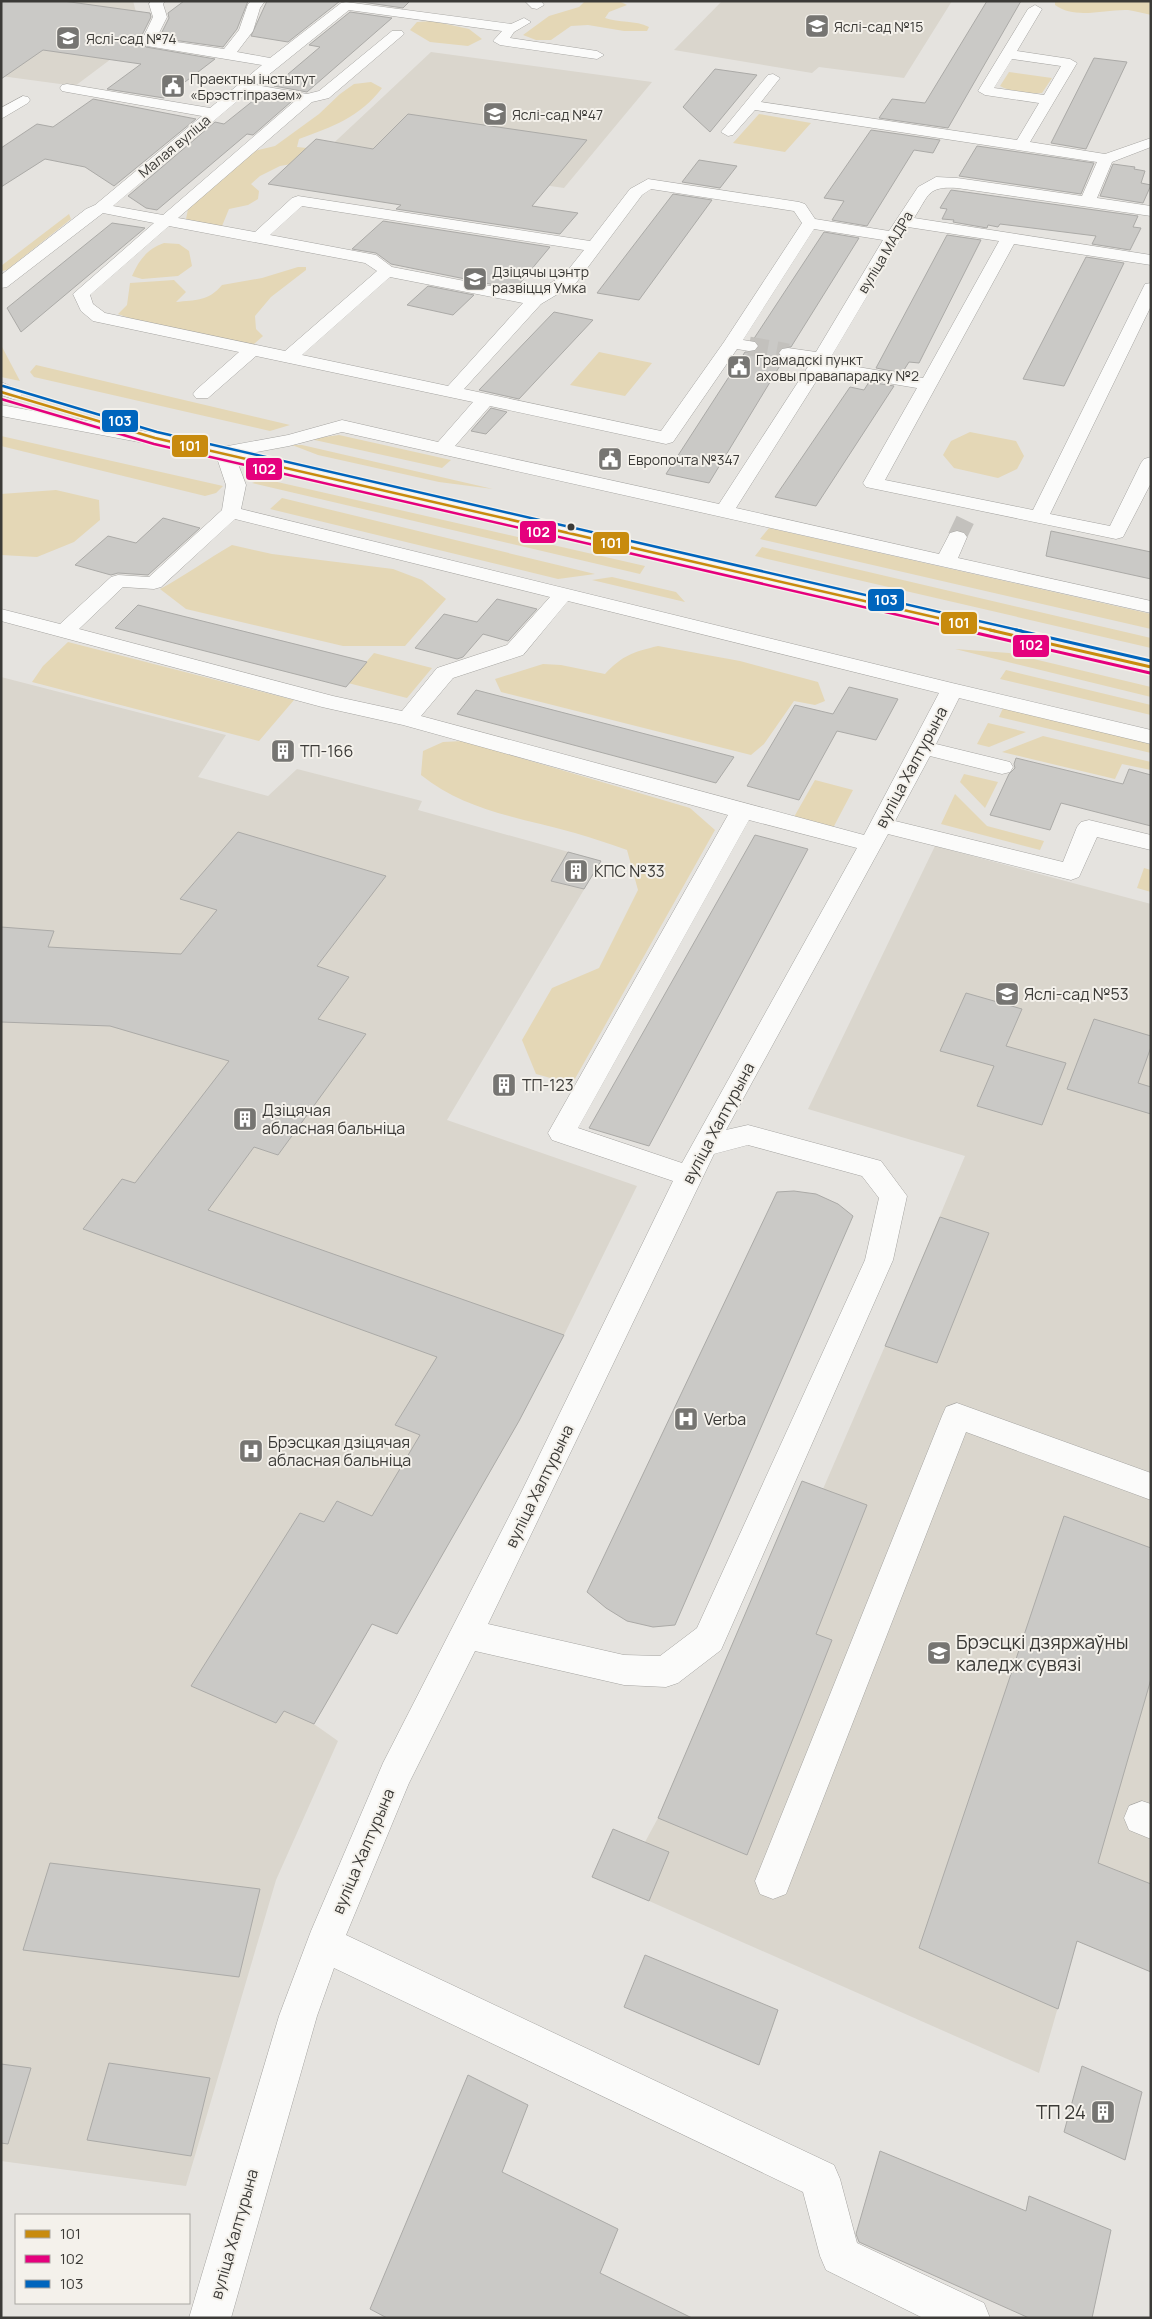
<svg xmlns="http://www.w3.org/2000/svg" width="1152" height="2319" font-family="Manrope,sans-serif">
	<rect width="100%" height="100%" fill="#e5e3df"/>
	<!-- built -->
	<path fill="#dad6cd" d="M1,1H133L141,30L119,53L75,86L1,76Z
		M722,1H952L904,78L819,67L812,73L674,50Z
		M431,52L652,82L564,188L323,153Z
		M1,677L226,735L198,777L268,796L297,769L422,801L418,810L601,861L447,1120L637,1186L564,1335L519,1421L397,1634L372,1624L314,1724L338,1741L276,1880L186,2186L1,2161Z
		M935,846L1151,904V1972L1077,1941L1039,2073L649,1901L645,1842L658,1818L802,1481L823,1489L885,1346L965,1156L808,1109Z"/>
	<!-- green -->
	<path fill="#e4d7b6" d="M585,1H619L627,5L609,12L605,18C619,23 635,20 649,27L647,31H624L588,25L571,26L551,40H536L523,35L549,16L579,7Z
		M1055,1L1151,2V15C1143,13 1135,11 1128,10C1105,9 1075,20 1055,5Z
		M432,21L469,29L482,39L468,46L430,42L410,30L417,22Z
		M1009,72L1052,78L1042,93C1028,94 1011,92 1000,86Z
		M371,82L382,88C360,117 332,127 299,139L297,147L317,149L297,163L280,166L260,176L251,184L259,191L258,199L248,205L229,209L222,226L211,227L186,219L189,204L254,151L275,146L319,114L340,94L354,84Z
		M759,114L811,123L785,152L733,143Z
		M69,214L71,219L7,270L1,271V266Z
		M164,243L179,244L189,251L192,266L178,276L142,279L132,276C139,260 147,249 164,243Z
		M298,267H306V270L271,297L255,316L256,329L263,336L254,344C212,341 157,329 118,314L127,305L130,283L174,280L186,292L176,302C195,300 209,301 222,285L262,278Z
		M1,345L20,381L1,377Z
		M599,352L652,363L625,396L570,385Z
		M36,365L290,425L270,431L34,377L30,372Z
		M970,432L1016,441L1024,456L1017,469L998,478L954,468L943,455L951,441Z
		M339,435L451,460L442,468L310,439Z
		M1,436L223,486L216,493L205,496L1,446Z
		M292,445H302L493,489L439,482L318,455Z
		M260,480L273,481L645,566L640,574L252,483Z
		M56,490L99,500L100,520L74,542L37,557L1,555V494Z
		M282,498L595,574L558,579L270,509Z
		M769,528L1151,614V629L760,539Z
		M232,545L272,554L393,569L422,580L446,599L405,646H343L186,609L160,589C185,576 207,559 232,545Z
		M762,547L1151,638V648L755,556Z
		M612,577L676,592L685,602L592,580Z
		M68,642L294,700L259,741L32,682L43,666Z
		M658,646L740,661L818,682L825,701L815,705L794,701L764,744L751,755L501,692L495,679L543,664L561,665L605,674C623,655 633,652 658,646Z
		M955,649L1009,653L1151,687V697Z
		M374,653L432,668L407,698L348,683Z
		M1006,670L1151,705V715L1000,679Z
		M1003,708L1151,743V753L999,717Z
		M988,723L1026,732L989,747L977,744Z
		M1043,736L1151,762V770L1122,764L1115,779L1002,752Z
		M463,741L690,808L715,830L572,1084L536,1074L522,1040L552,988L599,968L638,890L627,850C610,844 593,838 575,833C522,818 465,811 421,775L423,751L443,742Z
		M964,774L998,782L985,808L960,782Z
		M815,780L853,790L833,828L794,817Z
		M955,794L987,826L1044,841L1040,850L941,824Z
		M1144,868L1151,870V892L1137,888Z"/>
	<!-- building -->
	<path fill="#cac9c6" stroke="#abaaa7" d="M1,1H63L150,13L151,17L140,39L146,47L215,59L164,98L107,89L141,64L43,50L1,79Z
		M184,1H248L237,29L223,47L159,38L169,18L168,13Z
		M267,1H340L288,42L251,36Z
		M355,1H410L403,8Z
		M987,1H1021L948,128L879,118L892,99L925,103Z
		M350,12L392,18L307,92L274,86L320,47L309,45Z
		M1094,58L1127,62L1086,149L1051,143Z
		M715,69L757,75L710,132L683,107Z
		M259,96L292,101L253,135L247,134L157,210L146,208L128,196L215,122L224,124Z
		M93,99L196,119L114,186L85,167L45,159L1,187V148L37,124L53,127Z
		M408,114L587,140L532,206L578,213L560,234L396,209L401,205L268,184L316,139L373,149Z
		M871,130L940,140L933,153L914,150L867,226L832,220L844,201L824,198Z
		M977,146L1094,163L1081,194L959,176Z
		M699,160L737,166L720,188L682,182Z
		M1113,164L1135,167L1134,169L1145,171L1141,183L1151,185L1143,203L1100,196Z
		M951,190L1138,216L1133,227L1141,228L1130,250L1092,244L1096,236L1000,224L998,227L988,225L987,228L953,222L954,220L942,219L947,209L940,208Z
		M673,194L712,200L639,300L597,293Z
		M383,221L550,247L515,289L391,264L376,253L352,249Z
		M112,223L145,228L21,332L7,308Z
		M824,232L859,238L791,347H782L778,352L780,358L784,359L709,483L666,474L745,352H755L760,347L756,341L753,340Z
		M947,235L981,240L919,363L909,362L902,373L876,368Z
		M1086,257L1124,263L1064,386L1023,379Z
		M428,286L474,295L453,315L407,305Z
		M554,312L593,320L519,399L479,390Z
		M869,382L894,386L816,506L775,497L850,387L864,390Z
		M491,408L507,412L486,434L471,431Z
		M163,518L200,528L148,575L118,573L111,575L75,565L108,536L136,543Z
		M1051,531L1151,552V579L1046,556Z
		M497,599L537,609L508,641L483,634L463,657L457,659L415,648L444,614L477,622Z
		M138,605L367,662L346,687L115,628Z
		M849,687L898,699L876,740L837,731L799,800L747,786L795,705L833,714Z
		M476,690L734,757L716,783L457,714Z
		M1016,758L1123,784L1129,769L1151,775V826L1061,803L1050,830L990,815L1009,774L1015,768L1014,764Z
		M238,832L386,876L317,966L349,977L318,1019L366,1034L278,1155L254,1147L208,1210L564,1335L519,1421L397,1634L372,1624L314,1724L284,1711L276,1723L191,1686L300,1513L324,1522L337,1501L372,1516L420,1435L395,1425L437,1357L83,1229L122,1179L135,1183L229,1061L110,1026L1,1022V927L54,931L48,947L181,954L217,910L180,899Z
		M755,835L808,849L649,1146L589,1128Z
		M568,852L601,861L584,889L551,881Z
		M966,993L1022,1009L1006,1046L1066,1063L1042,1125L977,1106L994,1066L940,1051Z
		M1094,1019L1151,1036V1047L1138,1083L1151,1087V1114L1067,1089Z
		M794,1191L816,1194L838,1204L853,1216L675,1625L653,1627L627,1621L606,1608L587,1592L777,1192Z
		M940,1217L989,1233L937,1363L885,1346Z
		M802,1481L867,1505L816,1634L832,1640L747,1855L658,1818Z
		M1064,1516L1151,1548V1679L1098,1863L1151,1884V1972L1077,1941L1058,2009L919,1948Z
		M613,1829L669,1852L649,1901L592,1877Z
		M50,1863L260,1889L239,1977L23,1950Z
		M645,1955L778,2010L759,2065L624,2007Z
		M109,2063L210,2078L191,2156L87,2140Z
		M1,2064L31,2068L8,2144L1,2143Z
		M1082,2066L1142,2092L1125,2160L1064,2132Z
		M468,2075L528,2105L502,2172L618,2229L600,2273L692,2318H387L370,2309Z
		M880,2151L1026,2211L1029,2196L1111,2230L1092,2318H1029L859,2242L856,2234Z"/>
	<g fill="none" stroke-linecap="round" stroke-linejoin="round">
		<!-- minor-tunnel -->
		<path stroke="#c3c1bd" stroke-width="19" stroke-dasharray="19 9" stroke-linecap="butt" d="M749,346L788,353
			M957,537L968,514"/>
		<defs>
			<path id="minor" d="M151,1H165L163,4L167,17L156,39L224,49L239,30L248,4L251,1H265L260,8L253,31L237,52L270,58L341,3L346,2L511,24L524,18L531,22L514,32L510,38L597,51L604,55L597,59L500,45L493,41L502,31L349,10L256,85L307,94L319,91L392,31H402L404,34L329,98L312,102L178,218L255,232L292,198L298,196L590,241L630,189L648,179L799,202L805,204L815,219L889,231L918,187L936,177L957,178L1082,196L1097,162L755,110L733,135L728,136L721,132L768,75L773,74L780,78L761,102L1017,140L1039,103L985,95L978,91L1028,9L1035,5L1042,9L1017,51L1070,59L1077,63L1030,142L1105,154L1151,138V147L1112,162L1097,198L1151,206V216L957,188C927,186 929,195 914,218L1151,255V265L1014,244L885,480L1033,510L1143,288L1145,284L1151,283V306L1050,514L1110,526L1141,463L1144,459L1151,457V483L1123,537L1116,539L866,487L863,483L917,388L822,372L736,508L939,554L950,533L957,531L964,533L967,537L958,558L1151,601V613L342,432L289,446L235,456L246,485L241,509L952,683L1151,730V744L959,698L936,744L1010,762L1013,767L1010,772L1002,774L930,756L895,821L1063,862L1077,827L1081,822L1089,820L1151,835V850L1097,837L1079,877L1071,880L888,834L726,1130L748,1125L881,1161L907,1196L893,1260L721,1650L678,1683L666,1687L624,1685L475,1651L409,1783L346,1935L834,2165L840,2179L857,2243L984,2303L990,2318H923L826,2270L820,2256L803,2192L334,1968L317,2016L231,2318H189L279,2016L311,1931L383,1763L519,1497L673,1181L552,1140L548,1133L728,815L403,725L322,707L1,621V609L60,624L111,577L118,575L149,577L222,510L226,485L215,452L217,448L288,435L342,420L438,442L473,402L256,356L208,398H196L193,394L196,390L239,352L93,321L81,311L73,294L154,223L103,213L7,287L1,288V275L86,209L95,205L202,116L67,92L62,91L60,88L62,85L67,84L210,108L262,65L147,46L142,40L153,17L149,4ZM1012,59L1061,66L1044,95L994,88ZM248,92L296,100L163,215L113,206ZM651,189L794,211L802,223L724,342L661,431L464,389L541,304L576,283L642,195ZM302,206L584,250L564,275L532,294L392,267L376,255L270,235ZM169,226L365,263L377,271L285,351L105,313L93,304L90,295ZM908,227L999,241L923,378L828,362ZM814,229L883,240L816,352L788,348L782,349L779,353L782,357L811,362L719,504L455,446L490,406L666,444L673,442L737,349L749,351L755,350L758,346L755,342L743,340ZM390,277L523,303L448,386L302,355ZM235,519L550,597L507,645L437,668L402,711L333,696L79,629L123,587L154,589L161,587ZM568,601L939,693L864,835L421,716L453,678L523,655ZM749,820L857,848L682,1163L578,1128ZM748,1145L862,1176L879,1198L865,1260L697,1628L660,1656L624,1655L488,1624L714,1154Z
				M525,1H541L544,5L537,9L532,8Z
				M23,96L28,97L30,100L28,103L1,119V108Z
				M1,382L19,390L22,394L19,398L13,399L1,395Z
				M957,1403L1151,1473V1500L966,1432L791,1881L786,1894L773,1899L760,1894L755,1881L942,1416L946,1407Z
				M1142,1801L1151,1804V1839L1129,1830L1124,1818L1129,1806Z"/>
			<path id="major" d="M1,405L224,446L1151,660V673L224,458L1,416Z"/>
		</defs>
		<!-- minor casing -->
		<use href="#minor" stroke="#a5a4a1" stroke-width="1"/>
		<!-- major casing -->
		<use href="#major" stroke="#a5a4a1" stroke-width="1"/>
		<!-- minor -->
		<use href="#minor" fill="#fbfbfa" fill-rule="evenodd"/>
		<!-- major -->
		<use href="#major" fill="#fbfbfa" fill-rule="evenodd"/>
		<defs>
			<path id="bus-1-far1" d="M1,392L155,438L995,631"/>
			<path id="bus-1" d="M990,630L1151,667"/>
			<path id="bus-2-far1" d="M1,399L154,444L968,631"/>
			<path id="bus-2" d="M963,630L1150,673"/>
			<path id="bus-3-far1" d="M3,386L157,432L1022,631"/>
			<path id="bus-3" d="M1016,630L1151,661"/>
		</defs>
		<!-- bus-1-far1 casing -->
		<use href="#bus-1-far1" stroke="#f4f1eb" stroke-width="5"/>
		<!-- bus-1 casing -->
		<use href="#bus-1" stroke="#f4f1eb" stroke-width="6"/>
		<!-- bus-2-far1 casing -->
		<use href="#bus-2-far1" stroke="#f4f1eb" stroke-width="5"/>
		<!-- bus-2 casing -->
		<use href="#bus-2" stroke="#f4f1eb" stroke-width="6"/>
		<!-- bus-3-far1 casing -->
		<use href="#bus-3-far1" stroke="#f4f1eb" stroke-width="5"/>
		<!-- bus-3 casing -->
		<use href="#bus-3" stroke="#f4f1eb" stroke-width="6"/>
		<!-- bus-1-far1 -->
		<use href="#bus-1-far1" stroke="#c88b0e" stroke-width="2.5"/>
		<!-- bus-1 -->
		<use href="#bus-1" stroke="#c88b0e" stroke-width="3"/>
		<!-- bus-2-far1 -->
		<use href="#bus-2-far1" stroke="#e5007d" stroke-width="2.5"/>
		<!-- bus-2 -->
		<use href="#bus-2" stroke="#e5007d" stroke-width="3"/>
		<!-- bus-3-far1 -->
		<use href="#bus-3-far1" stroke="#0065bd" stroke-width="2.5"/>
		<!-- bus-3 -->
		<use href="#bus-3" stroke="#0065bd" stroke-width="3"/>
	</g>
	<!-- icons -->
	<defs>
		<symbol id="school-square" viewBox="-11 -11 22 22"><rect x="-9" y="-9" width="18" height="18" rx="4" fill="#767572" stroke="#f4f1eb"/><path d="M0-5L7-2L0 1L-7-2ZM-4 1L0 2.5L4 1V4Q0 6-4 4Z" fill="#fff"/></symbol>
		<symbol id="civic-square" viewBox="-11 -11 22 22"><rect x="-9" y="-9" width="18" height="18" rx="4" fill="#767572" stroke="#f4f1eb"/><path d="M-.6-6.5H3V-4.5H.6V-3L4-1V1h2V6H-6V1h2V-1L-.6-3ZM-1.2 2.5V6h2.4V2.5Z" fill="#fff"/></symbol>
		<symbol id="building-square" viewBox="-11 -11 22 22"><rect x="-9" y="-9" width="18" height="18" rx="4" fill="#767572" stroke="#f4f1eb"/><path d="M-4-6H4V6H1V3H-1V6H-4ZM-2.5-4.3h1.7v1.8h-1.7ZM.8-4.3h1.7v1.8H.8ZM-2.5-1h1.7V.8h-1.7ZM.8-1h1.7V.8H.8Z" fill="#fff"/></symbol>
		<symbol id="hospital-square" viewBox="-11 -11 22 22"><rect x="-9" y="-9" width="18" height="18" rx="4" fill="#767572" stroke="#f4f1eb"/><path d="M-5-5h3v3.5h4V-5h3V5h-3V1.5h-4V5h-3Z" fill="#fff"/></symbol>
		<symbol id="university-square" viewBox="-11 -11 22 22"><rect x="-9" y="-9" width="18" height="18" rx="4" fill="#767572" stroke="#f4f1eb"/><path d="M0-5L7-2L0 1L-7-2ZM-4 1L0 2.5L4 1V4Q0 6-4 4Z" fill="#fff"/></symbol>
	</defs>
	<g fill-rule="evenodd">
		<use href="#school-square" x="803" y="12" width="28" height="28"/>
		<use href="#school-square" x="54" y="24" width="28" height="28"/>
		<use href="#civic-square" x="159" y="72" width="28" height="28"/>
		<use href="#school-square" x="481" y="100" width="28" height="28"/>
		<use href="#school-square" x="461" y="265" width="28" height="28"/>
		<use href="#civic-square" x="725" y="353" width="28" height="28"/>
		<use href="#civic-square" x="596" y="445" width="28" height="28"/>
		<use href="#building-square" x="269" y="737" width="28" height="28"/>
		<use href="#building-square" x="562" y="857" width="28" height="28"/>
		<use href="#school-square" x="993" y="980" width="28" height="28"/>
		<use href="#building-square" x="490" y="1071" width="28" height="28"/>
		<use href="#building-square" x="231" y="1105" width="28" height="28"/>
		<use href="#hospital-square" x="672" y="1405" width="28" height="28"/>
		<use href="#hospital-square" x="237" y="1437" width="28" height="28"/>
		<use href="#university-square" x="925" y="1639" width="28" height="28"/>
		<use href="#building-square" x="1089" y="2098" width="28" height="28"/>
	</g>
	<!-- markers -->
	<circle fill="#3b3a37" stroke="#f4f1eb" stroke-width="2" cx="571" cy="527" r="4.5"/>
	<g text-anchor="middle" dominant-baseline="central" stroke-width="4" stroke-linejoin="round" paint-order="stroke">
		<!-- far-poi labels -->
		<g font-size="14" fill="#3b3a37" stroke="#f4f1eb" text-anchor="start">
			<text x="834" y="26">Яслі-сад №15</text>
			<text x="86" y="38">Яслі-сад №74</text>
			<text x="190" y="78">Праектны інстытут<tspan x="190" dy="16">«Брэстгіпразем»</tspan></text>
			<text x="512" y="114">Яслі-сад №47</text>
			<text x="492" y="271">Дзіцячы цэнтр<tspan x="492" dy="16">развіцця Умка</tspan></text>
			<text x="756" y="359">Грамадскі пункт<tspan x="756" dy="16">аховы правапарадку №2</tspan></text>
			<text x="628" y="459">Европочта №347</text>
		</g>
		<!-- far-street labels -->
		<g font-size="14" fill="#3b3a37" stroke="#f4f1eb">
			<text transform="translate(174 146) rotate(-40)">Малая вуліца</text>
			<text transform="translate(885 252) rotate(-59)">вуліца МАДРа</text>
		</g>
		<!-- poi labels -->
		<g font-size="16" fill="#3b3a37" stroke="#f4f1eb" text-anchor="start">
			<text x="300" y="751">ТП-166</text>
			<text x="594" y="871">КПС №33</text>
			<text x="1024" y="994">Яслі-сад №53</text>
			<text x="522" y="1085">ТП-123</text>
			<text x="262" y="1110">Дзіцячая<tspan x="262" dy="18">абласная бальніца</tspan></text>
			<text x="704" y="1419">Verba</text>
			<text x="268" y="1442">Брэсцкая дзіцячая<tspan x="268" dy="18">абласная бальніца</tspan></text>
		</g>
		<!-- street labels -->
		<g font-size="16" fill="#3b3a37" stroke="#f4f1eb">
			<text transform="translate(911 767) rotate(-62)">вуліца Халтурына</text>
			<text transform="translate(718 1123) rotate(-62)">вуліца Халтурына</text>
			<text transform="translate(539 1486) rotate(-64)">вуліца Халтурына</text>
			<text transform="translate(363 1851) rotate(-67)">вуліца Халтурына</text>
			<text transform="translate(234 2234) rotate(-74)">вуліца Халтурына</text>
		</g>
		<!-- near-poi labels -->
		<g font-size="19" fill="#3b3a37" stroke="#f4f1eb" text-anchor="start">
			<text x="956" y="1642">Брэсцкі дзяржаўны<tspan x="956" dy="22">каледж сувязі</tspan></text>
			<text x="1086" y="2112" text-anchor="end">ТП 24</text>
		</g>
	</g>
	<g stroke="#f4f1eb" stroke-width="2">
		<rect x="101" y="409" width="38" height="24" rx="5" fill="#0065bd"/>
		<rect x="171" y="434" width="38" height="24" rx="5" fill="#c88b0e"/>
		<rect x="245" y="457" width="38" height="24" rx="5" fill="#e5007d"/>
		<rect x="519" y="520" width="38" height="24" rx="5" fill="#e5007d"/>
		<rect x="592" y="531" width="38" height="24" rx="5" fill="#c88b0e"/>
		<rect x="867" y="588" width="38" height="24" rx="5" fill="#0065bd"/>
		<rect x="940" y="611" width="38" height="24" rx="5" fill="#c88b0e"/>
		<rect x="1012" y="634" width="38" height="24" rx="5" fill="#e5007d"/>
	</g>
	<g font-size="14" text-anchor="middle" font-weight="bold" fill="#fff">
		<text x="120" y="426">103</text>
		<text x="190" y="451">101</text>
		<text x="264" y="474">102</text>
		<text x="538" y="537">102</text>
		<text x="611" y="548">101</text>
		<text x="886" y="605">103</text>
		<text x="959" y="628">101</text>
		<text x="1031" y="650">102</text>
	</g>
	<!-- border -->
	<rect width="1152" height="2319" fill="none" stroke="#3b3a37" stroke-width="5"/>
	<!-- legend -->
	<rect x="15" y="2214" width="175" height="90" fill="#f4f1eb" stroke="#aaa8a3"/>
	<rect x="25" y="2230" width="25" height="8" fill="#c88b0e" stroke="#aaa8a3"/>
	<text x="60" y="2239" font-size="15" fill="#3b3a37">101</text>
	<rect x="25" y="2255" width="25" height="8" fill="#e5007d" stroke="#aaa8a3"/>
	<text x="60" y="2264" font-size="15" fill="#3b3a37">102</text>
	<rect x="25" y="2280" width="25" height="8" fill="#0065bd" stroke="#aaa8a3"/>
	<text x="60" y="2289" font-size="15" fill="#3b3a37">103</text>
</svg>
